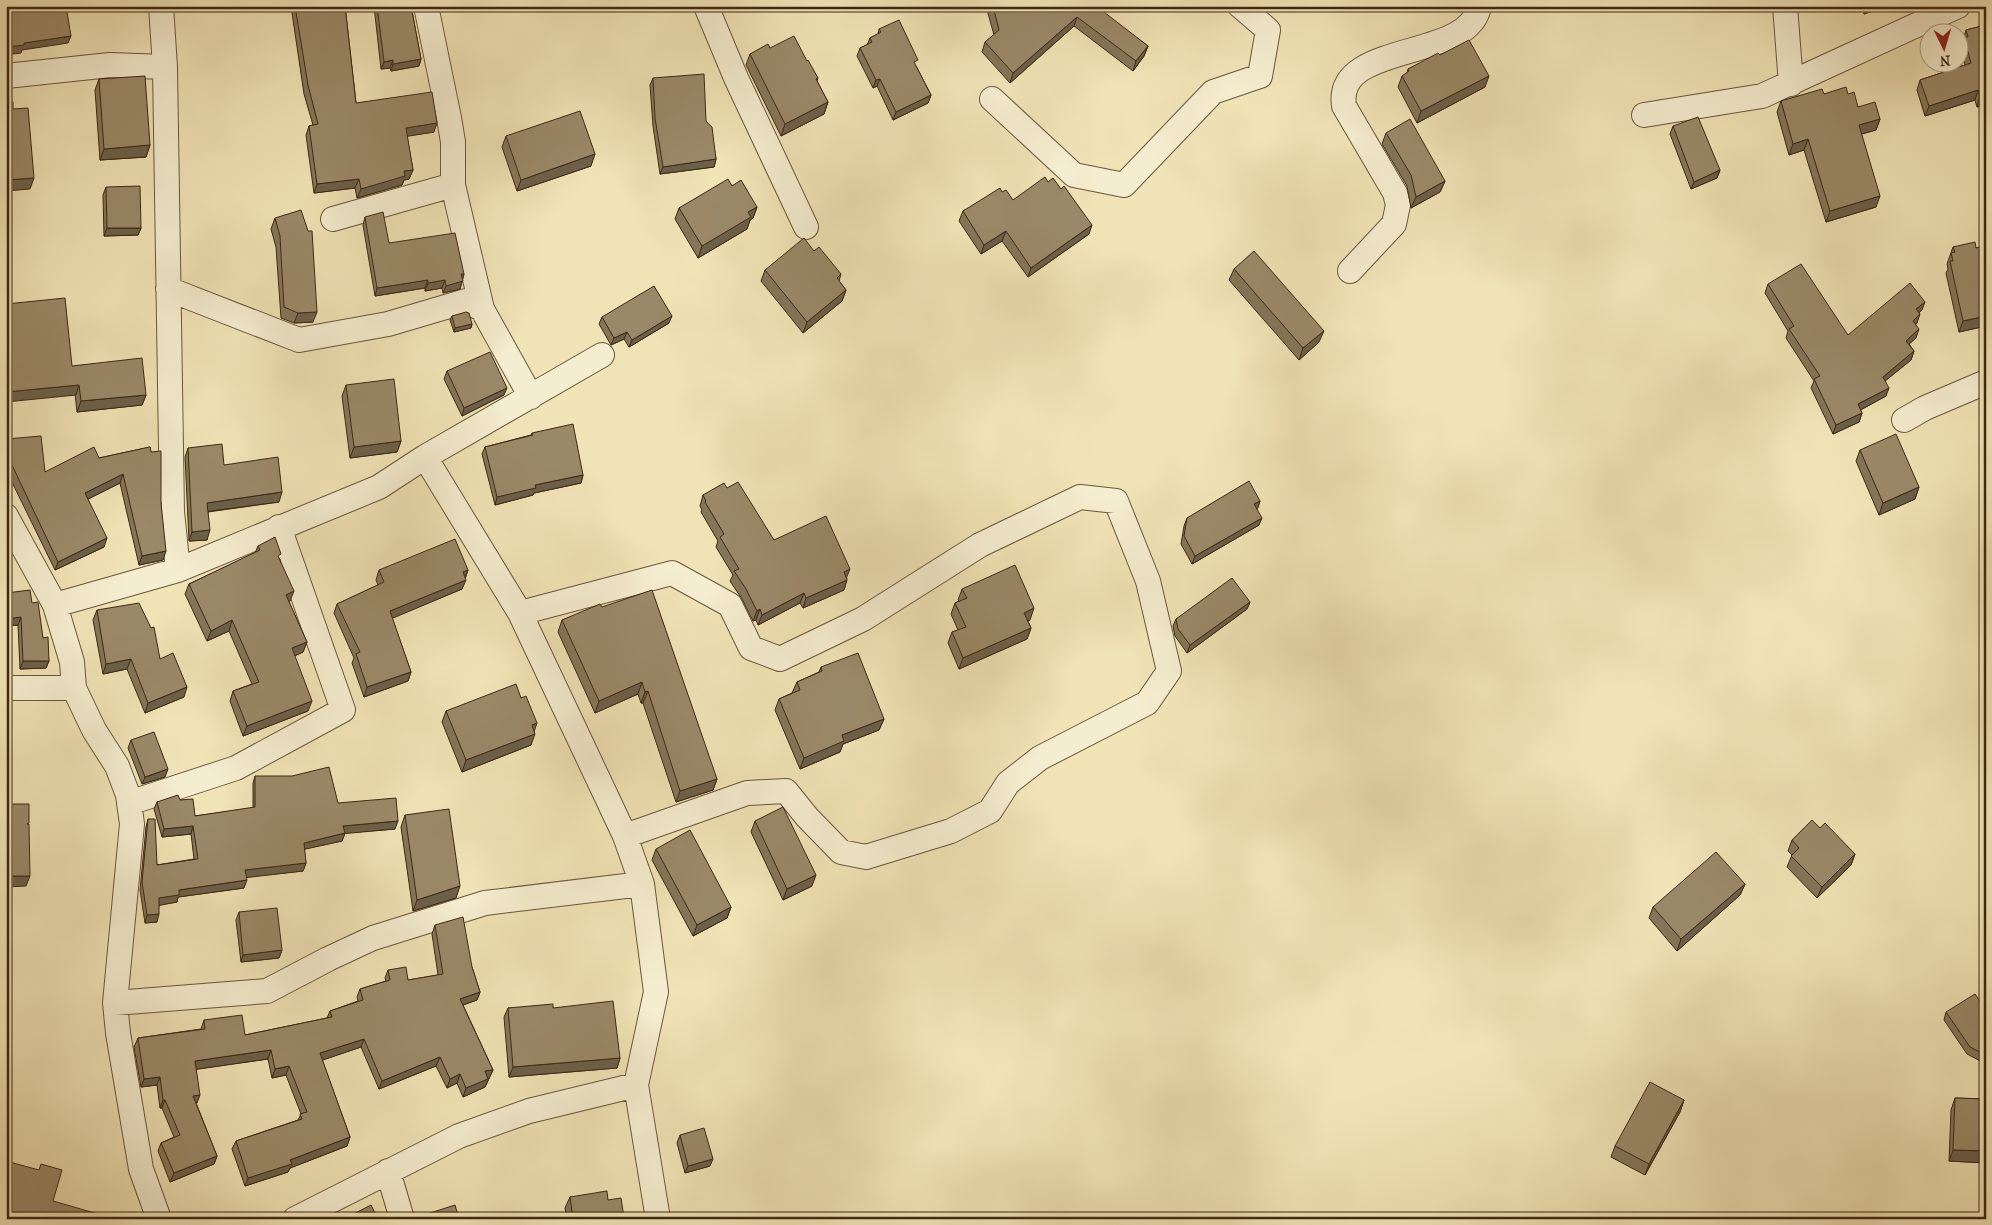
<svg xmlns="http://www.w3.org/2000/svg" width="1992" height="1225" font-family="'IM FELL French Canon',serif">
	<rect width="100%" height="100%" fill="#f0e3b5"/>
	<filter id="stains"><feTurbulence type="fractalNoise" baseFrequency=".004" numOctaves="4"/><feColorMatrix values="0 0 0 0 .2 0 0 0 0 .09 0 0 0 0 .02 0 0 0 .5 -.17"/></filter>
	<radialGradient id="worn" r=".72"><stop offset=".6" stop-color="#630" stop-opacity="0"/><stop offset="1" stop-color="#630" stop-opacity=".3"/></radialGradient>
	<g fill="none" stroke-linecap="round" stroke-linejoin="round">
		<defs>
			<path id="street" d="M161,6L165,67L172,512L178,570
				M426,6L449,118L453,142V185L482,309L531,397
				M706,6L736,78L806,227
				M1785,6L1791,84
				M6,76L110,65L165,67
				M992,99L1074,175L1124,185L1213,92L1260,76L1268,30L1240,6
				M1644,115L1762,96L1958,6
				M333,219L453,185
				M1350,271L1394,224L1398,205L1395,193L1344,106C1334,40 1470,62 1479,6
				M168,289L299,340L388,324L466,301L482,309
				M1904,420L1925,408L1986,382
				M425,457L520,613L625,836L642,884L656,992L636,1085L658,1219
				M6,516L55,605
				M520,613L672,573L730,605L751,648L780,659L863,619L980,545L1080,497L1116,501L1148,581L1169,671L1147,703L1040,758L1008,783L990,811L951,831L866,857L841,852L807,817L786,791L747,793L625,836
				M6,688H74L94,730L117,766L128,795L132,824L115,1003L118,1033L141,1169L159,1219
				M74,688L72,662L55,605L178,570L379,487L425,457L602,355
				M129,803L236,768L343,710L279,527
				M115,1003L267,991L328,959L373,938L485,903L642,884
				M388,1171L402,1219
				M295,1219L459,1136L529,1111L636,1085"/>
		</defs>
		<!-- street casing -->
		<use href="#street" stroke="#6a573c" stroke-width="26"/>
		<!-- street -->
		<use href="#street" stroke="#f5edcf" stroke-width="24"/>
	</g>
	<!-- wall -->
	<path fill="#847659" stroke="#3d2814" d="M291,6H345L356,103L434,132L407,136L413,170L409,179L404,180L402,185L357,198L355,188L314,193L306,135L309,126L313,125L304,94Z
		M374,6H411L421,59L419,66L391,71L390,68L381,69Z
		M986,6H1107L1102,12L1148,46L1144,56L1133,71L1074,26L1010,83L982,52L985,42L994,35Z
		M1861,6H1887L1864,14Z
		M1986,25V104L1977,107L1975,100L1925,116L1917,90L1920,80L1965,65L1961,47L1966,30Z
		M879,29L916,66L931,95L928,103L893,120L877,86L873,88L857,56L860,48L867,45L870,38L878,34Z
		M770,48L807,61L818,78L817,81L828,102L824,114L781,136L746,65L750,54Z
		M1440,55L1485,87L1417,123L1398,87L1402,76L1407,73L1408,69Z
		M653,78L706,121L716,159L714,167L660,174L653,126L650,85Z
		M99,79L150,145L146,157L100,160L95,90Z
		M1824,94H1848L1858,107L1880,119L1876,130L1861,134L1876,207L1826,222L1804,150L1789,155L1777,112L1781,101Z
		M1673,126L1720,170L1717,178L1691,189L1670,134Z
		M1386,133L1445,181L1440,192L1411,208L1407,186L1382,144Z
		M506,136L591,166L517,191L502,147Z
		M732,186L757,207L753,218L750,220L747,229L698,258L675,219L679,208Z
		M106,187L141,228L138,235L104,236L103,195Z
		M1002,192L1013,200L1089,234L1028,277L1002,241L981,254L959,221L963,211Z
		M365,217L389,243L464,274L460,289L443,293L442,288L425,291V288L375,296L363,225Z
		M275,218L313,322L294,323L281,318L276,247L271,229Z
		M1986,246V326L1959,332L1946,273L1948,269L1947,264L1953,247L1976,248Z
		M814,251L841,274L839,281L846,290L842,301L803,333L761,281L765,270Z
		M1234,269L1319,342L1299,360L1229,280Z
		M1768,284L1848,335L1922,310L1919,313L1917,323L1916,324V338L1909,344L1914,351L1911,360L1885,381L1886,396L1860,410L1862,413L1859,422L1833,434L1811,388L1814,381L1786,338L1788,331L1765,293Z
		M452,316L472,324L471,328L454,332L450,320Z
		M602,317L669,323L629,347L624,339L611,345L599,324Z
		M72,366L146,395L142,405L77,412Z
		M447,371L504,395L462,416L444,379Z
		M346,385L401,441L397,452L350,458L342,396Z
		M532,433L583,475L581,483L534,493L533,495L495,505L482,454L485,447L531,435Z
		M6,439L45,472L99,458L150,447L161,503L163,560L139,565L120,483L88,499L104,547L55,570L7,472H6Z
		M188,448L224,465L279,502L208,512L207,540L189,541L185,457Z
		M1860,450L1919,487L1915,499L1879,515L1856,461Z
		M727,488L774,540L847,578L844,590L803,608L800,603L758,625L756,620L753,621L742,599L730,581L733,575L716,547L718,541L701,512L702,510L700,506L703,495Z
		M1260,501L1257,509L1259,525L1192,564L1181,544L1184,526L1187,518Z
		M258,546L280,559L290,601L289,602L307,642L303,652L294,656L308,711L243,736L230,701L233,691L252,684L229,631L207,641L185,594L189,584L255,553Z
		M379,570H468L462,589L392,618L411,672L408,681L364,697L352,663L354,658L334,613L337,604L378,585L376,580Z
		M962,589L1030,620L1028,621L1031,628L1027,639L959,669L948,643L952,632L958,630L951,614L955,603L959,601L958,600Z
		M6,593L43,638L49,661L46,668L20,669L18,625L6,626Z
		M1250,602L1247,609L1187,653L1175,636L1173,626L1176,619Z
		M602,607L717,779L713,790L676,802L643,703H641L638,694L595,713L558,632L562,620Z
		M97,610L184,697L145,713L127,669L103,674L93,620Z
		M821,667L884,719L879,730L843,744L840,752L800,769L775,710L779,699L792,693L797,682L819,672Z
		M521,698L534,731L531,745L462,772L442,722L446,711Z
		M131,740L165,777L142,784L128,748Z
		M255,776L338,803L395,829L345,833L342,841L304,849L306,863L303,871L246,877L244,888L178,897L177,902L159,905L157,922L145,923L140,890L146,827L148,819L157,865L194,859L191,834L162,837L154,809L157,802L180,800L195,816L253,808V783Z
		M405,815L456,898L413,911L401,827Z
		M755,821L812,886L783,900L751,832Z
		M1820,828L1855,854L1851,865L1817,898L1787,867L1792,855L1788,851L1792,840Z
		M656,849L731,907L727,918L693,936L652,860Z
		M1745,884L1740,895L1677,951L1649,918L1653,907Z
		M239,912L282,950L279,958L241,962L236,920Z
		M435,925L472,967L480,992L477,1000L463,1005L493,1070L485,1087L463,1097L457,1083L447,1088L436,1066L379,1089L361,1047L322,1060L350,1137L347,1146L290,1168L288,1172L245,1186L232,1149L236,1141L298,1120L301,1114L286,1075L272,1078L268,1059L196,1069L197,1103H196L217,1156L214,1164L170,1182L158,1151L161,1143L174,1137L162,1108H160L157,1085L141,1087L134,1047L138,1038L201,1029L204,1020L245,1035L327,1018L330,1011L358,1001L357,997L360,989L386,981L385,978L388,970L408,980L438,975L432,934Z
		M508,1008H553L620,1058L617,1068L509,1077L504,1017Z
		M1986,1010V1064L1967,1054L1944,1020L1946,1012Z
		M1955,1098L1986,1099V1163L1949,1161L1951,1110Z
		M1684,1100L1680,1112L1645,1175L1611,1157L1615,1146Z
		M680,1135L710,1166L685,1173L677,1143Z
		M570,1197L608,1200L624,1218L627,1219H567L565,1208Z"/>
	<!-- shaded-wall -->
	<path fill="#6c6049" stroke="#3d2814" d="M1102,6H1107L1096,19L1100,9Z
		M1867,6H1887L1864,14Z
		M1077,17L1074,26L1010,83L1013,73Z
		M71,36L68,43L22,50L21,53L6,55V47L24,43Z
		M1148,46L1144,56L1133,71L1136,61Z
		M421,59L419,66L391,71L393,64Z
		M393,60L390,68L381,69L384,62Z
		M1489,76L1485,87L1417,123L1421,111Z
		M880,79L877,86L873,88L876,80Z
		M1978,90L1975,100L1925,116L1929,106Z
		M931,95L928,103L893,120L896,112Z
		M1986,95V104L1977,107L1980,96Z
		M828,102L824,114L781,136L785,124Z
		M1880,119L1876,130L1855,136L1859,125Z
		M437,123L434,132L403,137L406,128Z
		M1808,139L1804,150L1789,155L1793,144Z
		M150,145L146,157L100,160L104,149Z
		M595,154L591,166L517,191L521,180Z
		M716,159L714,167L660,174L663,167Z
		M413,170L409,179L404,180L402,185L357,198L361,189L404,171Z
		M1720,170L1717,178L1691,189L1694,182Z
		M34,178L30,189L6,191V180Z
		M359,179L355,188L314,193L317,184Z
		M1445,181L1440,192L1411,208L1416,197Z
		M1880,196L1876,207L1826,222L1830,211Z
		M757,207L753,218L750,220L747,229L698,258L702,246L748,212Z
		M1092,225L1089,234L1028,277L1031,268Z
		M107,228H141L138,235L104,236Z
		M1006,231L1002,241L981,254L984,245Z
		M461,274H464L460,289L443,293L446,286Z
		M428,280L425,288L375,296L377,288Z
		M445,280L442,288L425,291L428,283Z
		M846,290L842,301L803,333L807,322Z
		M1925,302L1922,310L1913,318L1916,309Z
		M317,312L313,322L294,323L298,313Z
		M1920,314L1917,323L1910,330L1913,321Z
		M672,316L669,323L629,347L632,340Z
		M1986,316V326L1959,332L1963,321Z
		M472,324L471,328L454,332L455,328Z
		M1919,329L1916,338L1902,350L1906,341Z
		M1324,331L1319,342L1299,360L1303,348Z
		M627,332L624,339L611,345L614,338Z
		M1914,351L1911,360L1880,385L1883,377Z
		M79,385L76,395L6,402V392Z
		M507,388L504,395L462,416L464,408Z
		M1889,388L1886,396L1855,413L1858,404Z
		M146,395L142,405L77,412L81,401Z
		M1862,413L1859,422L1833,434L1836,425Z
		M401,441L397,452L350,458L354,447Z
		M11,463L7,472H6V464Z
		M123,474L120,483L82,502L85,493Z
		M583,475L581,483L534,493L533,495L495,505L497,497L535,485Z
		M1919,487L1915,499L1879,515L1883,503Z
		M282,492L279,502L203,512L207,503Z
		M1260,501L1258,508L1252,512L1254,504Z
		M1262,518L1259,525L1192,564L1195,556Z
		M210,530L207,540L189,541L192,532Z
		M107,538L104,547L55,570L58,562Z
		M166,551L163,560L139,565L142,556Z
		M850,569L846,579L844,572Z
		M468,570L464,580L463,572Z
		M466,580L462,589L386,621L390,611Z
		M847,580L844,590L803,608L806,598Z
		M294,591L290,601L282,605L286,595Z
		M804,593L800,603L758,625L762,615Z
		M1250,602L1247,609L1187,653L1190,645Z
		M1034,608L1030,620L1020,624L1024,613Z
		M760,609L756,620L753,621L757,611Z
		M21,617L18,625L6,626V619Z
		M232,620L229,631L207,641L211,631Z
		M1031,628L1027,639L959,669L963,658Z
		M307,642L303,652L288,659L292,648Z
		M131,659L127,669L103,674L106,664Z
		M23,661H49L46,668L20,669Z
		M411,672L408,681L364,697L367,687Z
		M642,682L638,694L595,713L599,701Z
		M187,687L184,697L145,713L148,703Z
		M648,691L643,703H641L645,692Z
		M312,701L308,711L243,736L247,726Z
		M884,719L879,730L843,744L840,752L800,769L804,758L842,735Z
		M537,723L533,735L532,725Z
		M535,734L531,745L462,772L466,760Z
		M168,769L165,777L142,784L145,777Z
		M717,779L713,790L676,802L680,791Z
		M398,821L395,829L340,834L343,826Z
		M193,826L191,834L162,837L164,829Z
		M345,833L342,841L301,850L304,843Z
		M1855,854L1851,865L1817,898L1822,887Z
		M306,863L303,871L243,878L245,870Z
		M816,875L812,886L783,900L787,889Z
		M6,876H30L26,886L6,887Z
		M247,880L244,888L178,897L177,902L156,906L159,898L179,890Z
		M1745,884L1740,895L1677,951L1681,939Z
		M460,886L456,898L413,911L417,900Z
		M731,907L727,918L693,936L697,925Z
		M159,914L157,922L145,923L147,915Z
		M282,950L279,958L241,962L243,955Z
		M480,992L477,1000L457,1007L460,999Z
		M364,1039L361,1047L317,1062L320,1053Z
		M271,1050L268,1059L192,1070L195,1061Z
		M440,1057L436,1066L379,1089L382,1081Z
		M620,1058L617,1068L509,1077L513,1067Z
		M289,1066L286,1075L272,1078L275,1069Z
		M493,1070L485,1087L463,1097L466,1088L485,1071Z
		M460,1074L457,1083L447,1088L450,1079Z
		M160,1077L157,1085L141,1087L144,1079Z
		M200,1095L197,1103L189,1104L193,1096Z
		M163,1100H165L162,1108H160Z
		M1684,1100L1680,1112L1645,1175L1649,1164Z
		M350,1137L347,1146L290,1168L288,1172L245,1186L248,1178L290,1160Z
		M1953,1150L1986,1151V1163L1949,1161Z
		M217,1156L214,1164L170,1182L174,1173Z
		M713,1159L710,1166L685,1173L688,1166Z"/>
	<!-- building -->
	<path fill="#9a8968" stroke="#3d2814" d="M6,6H66L71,36L24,43V45L6,47Z
		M295,6H345L356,103L432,92L437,123L406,128L413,170L404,171L405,176L361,189L359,179L317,184L309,126L318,124L308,85Z
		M377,6H411L421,59L393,64V60L384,62Z
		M993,6H1102L1100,9L1148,46L1136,61L1077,17L1013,73L985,42L999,30Z
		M899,20L918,60L914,62L931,95L896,112L880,79L876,80L860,48L872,42L870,38L881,32L879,29Z
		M1986,25V95L1980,96L1978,90L1929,106L1920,80L1971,63L1964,37H1968L1966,30Z
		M794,36L807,61L808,60L818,78L816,79L828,102L785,124L750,54L768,44L770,48Z
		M1469,40L1489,76L1421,111L1402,76L1409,71L1408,69L1438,53L1440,55Z
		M704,74L706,121L712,127L716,159L663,167L655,118L653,78Z
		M145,76L150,145L104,149L99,79Z
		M1846,87L1848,94L1854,92L1858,107L1875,102L1880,119L1859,125L1880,196L1830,211L1808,139L1793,144L1781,101L1822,89L1824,94Z
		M13,102V109L28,108L34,178L6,180V103Z
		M580,111L595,154L521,180L506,136Z
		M1698,117L1720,170L1694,182L1673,126Z
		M1410,119L1445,181L1416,197L1411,175L1386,133Z
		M1045,177L1048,182L1053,178L1061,189L1064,186L1092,225L1031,268L1006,231L984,245L963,211L1000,188L1002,192L1006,190L1013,200Z
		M728,179L732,186L741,180L757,207L748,212L751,217L702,246L679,208Z
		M140,186L141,228H107L106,187Z
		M301,210L308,231H312L317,312L298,313L284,307L280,236L275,218Z
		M383,212L389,243L455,233L464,274H461L463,281L446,286L445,280L428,283V280L377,288L365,217Z
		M804,238L814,251L819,247L841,274L837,278L846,290L807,322L765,270Z
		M1975,242L1976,248L1986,246V316L1963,321L1950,261H1953L1951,253L1955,252L1953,247Z
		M1254,251L1324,331L1303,348L1234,269Z
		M1801,264L1848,335L1910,283L1925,302L1916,309L1920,314L1913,321L1919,329L1906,341L1914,351L1883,377L1889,388L1858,404L1862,413L1836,425L1814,379L1820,376L1789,329L1794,326L1768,284Z
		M654,286L672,316L632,340L627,332L614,338L602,317Z
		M65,298L72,366L142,358L146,395L81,401L79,385L6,392V304Z
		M466,312L469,313L472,324L455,328L452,316Z
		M490,352L507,388L464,408L447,371Z
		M394,379L401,441L354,447L346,385Z
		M573,424L583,475L535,485L536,488L497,497L485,447L533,435L532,433Z
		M1896,434L1919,487L1883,503L1860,450Z
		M41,436L45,472L94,447L99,458L150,447L151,452L161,451V503L166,551L142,556L123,474L85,493L107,538L58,562L11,463L6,464V439Z
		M222,444L224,465L278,457L282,492L207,503L210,530L192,532L188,448Z
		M1249,481L1260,501L1254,504L1262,518L1195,556L1184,536L1187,518Z
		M738,482L774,540L826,516L850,569L844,572L847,580L806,598L804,593L762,615L760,609L757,611L746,589L734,571L739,569L720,537L724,534L705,502L706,501L703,495L724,483L727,488Z
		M275,537L281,554L278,556L294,591L286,595L307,642L292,648L312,701L247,726L233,691L259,682L232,620L211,631L189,584L260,550L258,546Z
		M455,539L468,570L463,572L466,580L390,611L411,672L367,687L356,654L360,652L337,604L384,582L379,570Z
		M1015,565L1034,608L1024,613L1031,628L963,658L952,632L966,627L955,603L967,598L962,589Z
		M1232,578L1250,602L1190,645L1178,629L1176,619Z
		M30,590L32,603L38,602L43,638L48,637L49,661H23L21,617L6,619V593Z
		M652,590L717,779L680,791L648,691L645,692L642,682L599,701L562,620L600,604L602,607Z
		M139,603L151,628L154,627L160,659L173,653L187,687L148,703L131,659L106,664L97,610Z
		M858,653L884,719L842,735L844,741L804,758L779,699L800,690L797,682L822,671L821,667Z
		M516,684L521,698L526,696L537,723L532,725L535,734L466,760L446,711Z
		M154,732L168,769L145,777L131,740Z
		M6,750L8,767H6Z
		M329,767L338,803L396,798L398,821L343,826L345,833L304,843L306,863L245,870L247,880L179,890V895L159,898V914L147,915L142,882L148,819H155L157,865L198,859L193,826L164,829L157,802L178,795L180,800L193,799L195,816L255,807V776H292Z
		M6,804H29V823L27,824H29L30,876H6Z
		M783,807L816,875L787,889L755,821Z
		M449,809L460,886L417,900L405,815Z
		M1812,820L1820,828L1825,823L1855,854L1822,887L1791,856L1799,848L1792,840Z
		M690,830L731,907L697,925L656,849Z
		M1716,852L1745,884L1681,939L1653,907Z
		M6,885L8,909H6Z
		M277,908L282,950L243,955L239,912Z
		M463,917L472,967L480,992L460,999L493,1070L485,1071L488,1079L466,1088L460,1074L450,1079L440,1057L382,1081L364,1039L320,1053L350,1137L290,1160L292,1164L248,1178L236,1141L302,1119L300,1114L307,1112L289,1066L275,1069L271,1050L195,1061L200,1095L193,1096L217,1156L174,1173L161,1143L180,1135L165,1100H163L160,1077L144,1079L138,1038L205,1029L204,1020L242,1015L245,1035L332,1017L330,1011L363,1000L360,989L390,980L388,970L406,967L408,980L443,974L435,925Z
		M1975,994L1986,1010V1055L1970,1047L1946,1012Z
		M613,1001L620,1058L513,1067L508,1008L553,1004V1008Z
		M1650,1082L1684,1100L1649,1164L1615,1146Z
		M1955,1098L1986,1099V1151L1953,1150Z
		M704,1128L713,1159L688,1166L680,1135Z
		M6,1161L39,1170L41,1164L62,1170L53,1201L105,1216L104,1219H6Z
		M607,1191L608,1200L621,1198L624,1218H627V1219H573L570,1197Z
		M371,1205L378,1219H344Z
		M455,1205L459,1219H425L424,1215Z"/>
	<!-- margin -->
	<rect width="1992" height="1225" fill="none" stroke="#f0e3b5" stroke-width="25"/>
	<rect x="8" y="8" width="1977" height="1210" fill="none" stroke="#3d2814" stroke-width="2.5"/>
	<rect x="12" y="12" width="1967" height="1200" fill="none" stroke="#3d2814"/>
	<!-- north arrow -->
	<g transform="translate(1944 48) rotate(175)"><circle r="24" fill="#f5edcf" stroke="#ab9e84"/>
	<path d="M0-4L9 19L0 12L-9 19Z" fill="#8f2418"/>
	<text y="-8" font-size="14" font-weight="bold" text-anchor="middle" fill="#3d2814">N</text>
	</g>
	<rect width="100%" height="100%" filter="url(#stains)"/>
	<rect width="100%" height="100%" fill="url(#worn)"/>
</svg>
